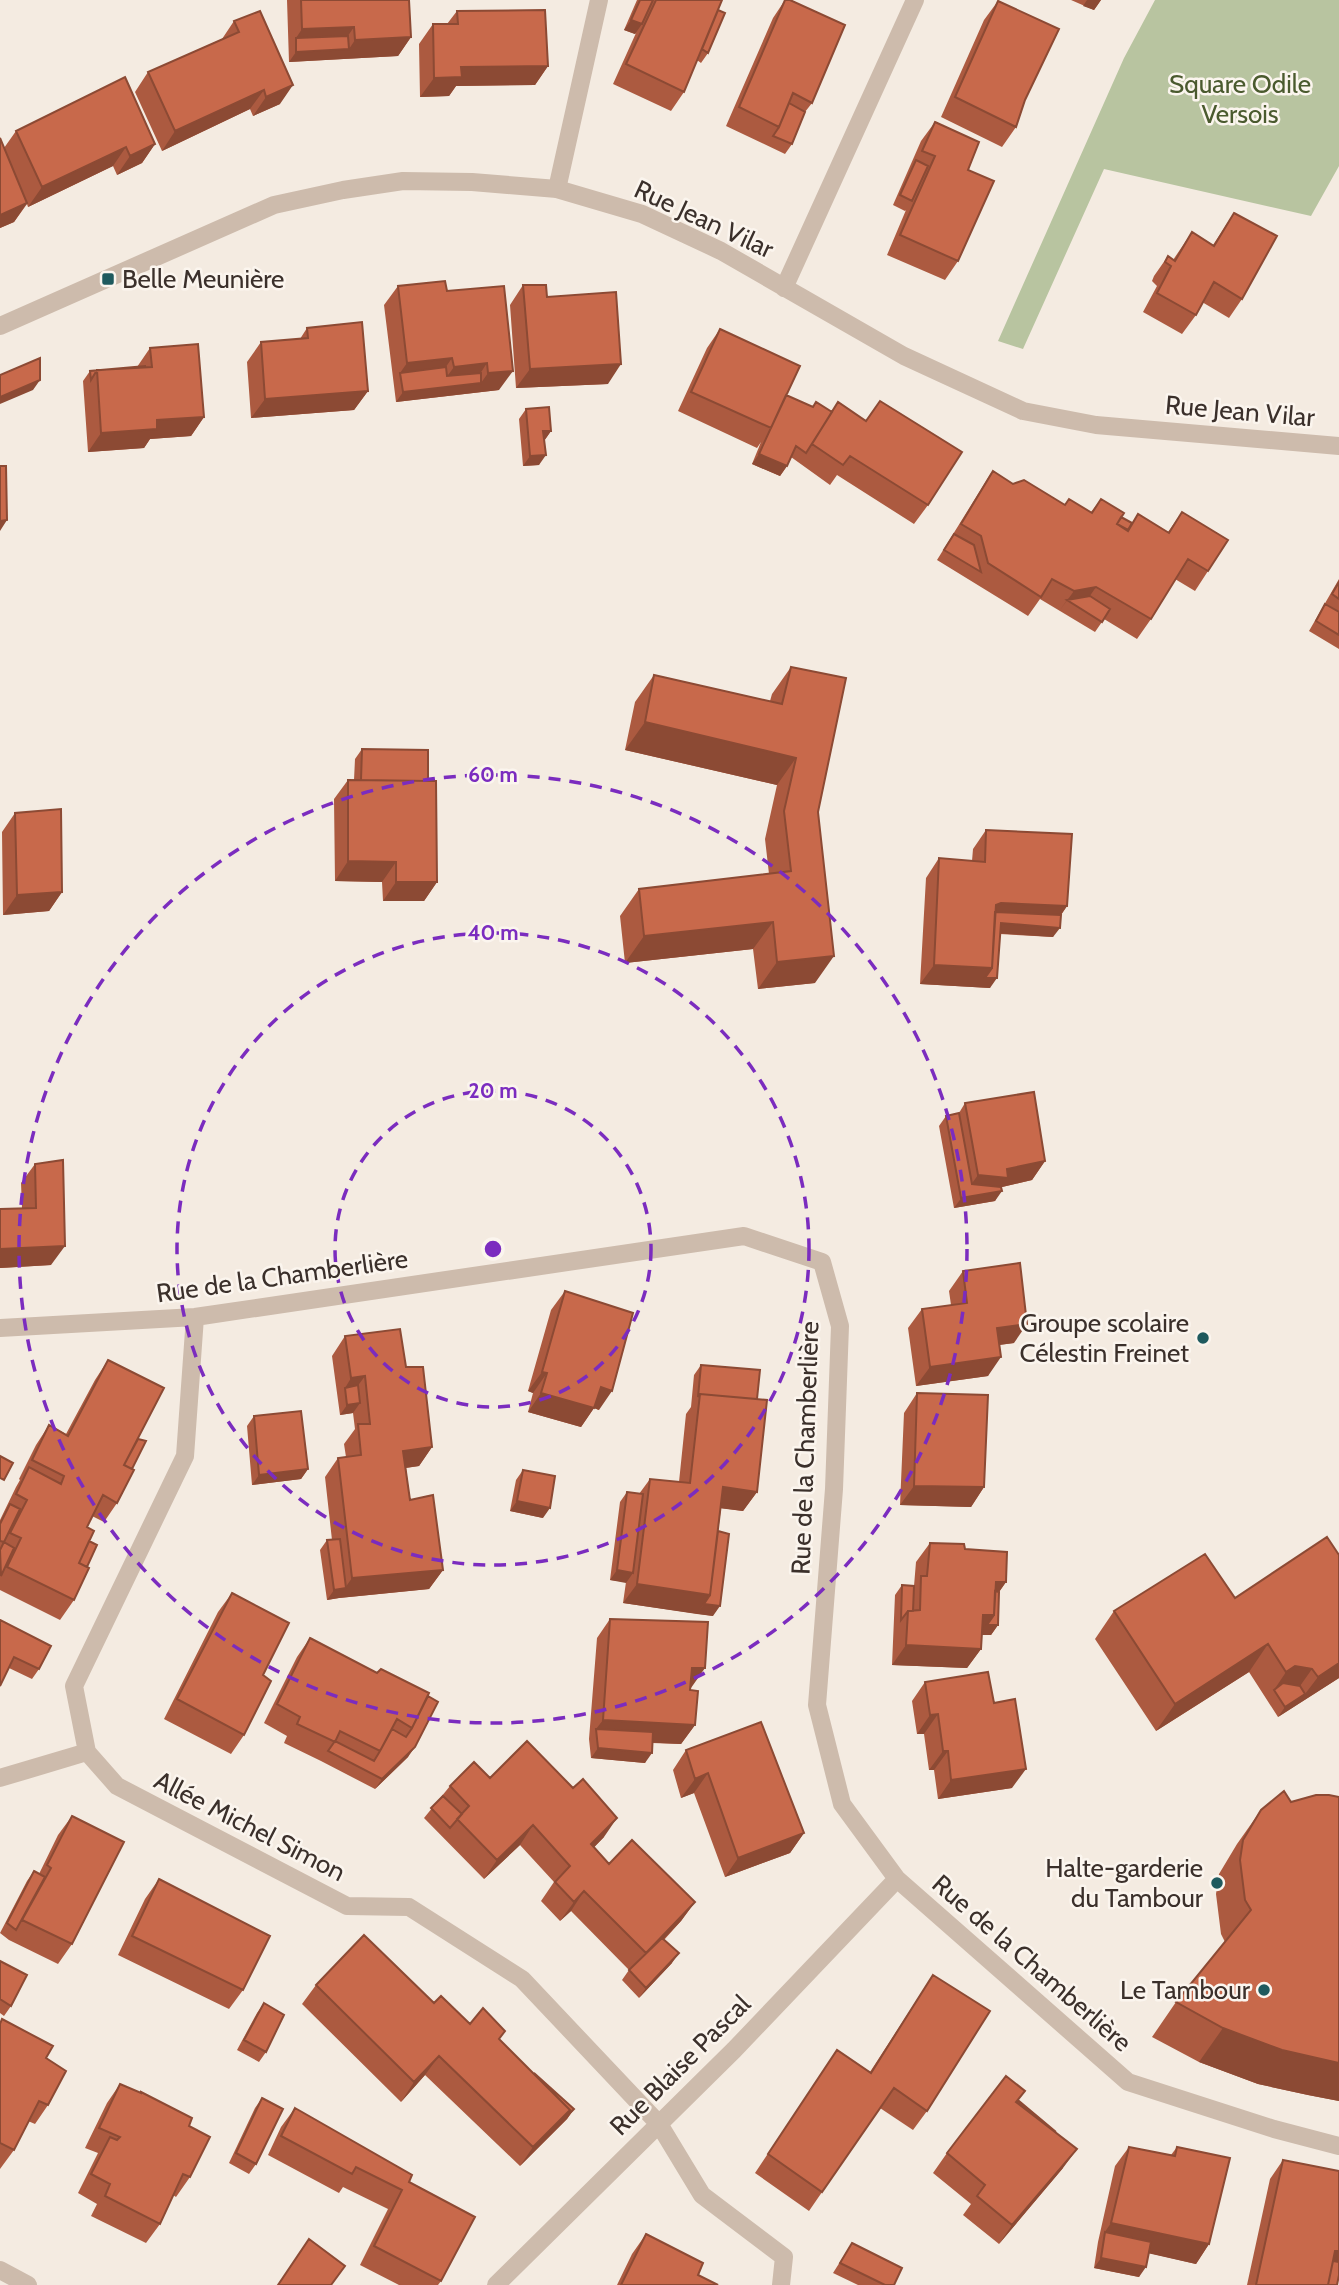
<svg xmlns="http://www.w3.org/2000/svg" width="1339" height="2285" font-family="Cabin,sans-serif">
	<rect width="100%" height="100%" fill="#f4ebe1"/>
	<!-- green -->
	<path fill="#b8c4a0" d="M1155,0H1339V166L1311,216L1104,169L1023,349L998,341L1124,58Z"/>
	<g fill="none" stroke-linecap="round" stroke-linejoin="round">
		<!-- service -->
		<path stroke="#cdbbac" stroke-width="18" d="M557,189L599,0"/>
		<!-- minor -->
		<path stroke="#cdbbac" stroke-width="18" d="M784,288L915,0
			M0,326L274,205L343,190L403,181L472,182L557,189L642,214L721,251L904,356L1023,411L1096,425L1339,446
			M195,1317L185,1456L74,1686L87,1752L117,1786L347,1906L409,1907L522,1979L659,2124L702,2195L784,2257L781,2285
			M0,1328L195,1317L744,1236L822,1262L840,1326L834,1489L817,1705L842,1804L897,1879L1128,2082L1274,2129L1339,2146
			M0,1778L87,1752
			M0,2270L28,2285
			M496,2285L734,2050L897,1879"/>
	</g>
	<!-- wall -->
	<path fill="#ac5a40" d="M287,0H409L411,37L398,56L289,62Z
		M637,0H722L718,10L708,53L701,63L697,60L684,92L671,111L613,84L636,33L635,34L624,30Z
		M785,0L812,103L805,112L792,144L785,154L726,126L773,18Z
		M1071,0H1101L1094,10Z
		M998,1L1025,100L1016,127L1002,147L941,117L984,20Z
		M457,11L548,66L535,85L456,86L449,96L420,97L419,44L433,24H447Z
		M234,21L280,104L253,116L250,109L162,151L135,92L148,72L222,39Z
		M935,122L968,170L958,261L945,280L887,255L906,210L905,211L893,205L921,141Z
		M16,131L155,144L142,163L117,175L113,166L28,207L27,204L14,222L0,228V138L4,148Z
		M1234,213L1242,299L1229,318L1202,302L1196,315L1182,334L1143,312L1157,286L1152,281L1154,276L1168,256L1173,260L1192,232L1213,245Z
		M523,285L547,297L608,384L516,388L510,305Z
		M398,286L447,291L504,286L499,390L396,402L384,305Z
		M307,328L368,391L354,410L251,418L247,362L261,342L300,339Z
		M720,329L786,395L812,407L816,402L832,412L838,402L928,505L914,524L837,475L830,485L791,457L787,466L780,476L752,464L761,442L757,448L678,411L707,348Z
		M150,348L204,417L191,436L150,439L144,448L88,452L83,381L90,371L137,367Z
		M526,409L551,431L544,441L539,465L523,466L519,419Z
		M991,473L1013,484L1065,505L1091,512L1101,499L1121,517L1132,523L1138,514L1168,532L1182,512L1208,571L1195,591L1175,579L1151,619L1137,639L1104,619L1095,632L1040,599L1028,616L937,560Z
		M1339,579V649L1309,631Z
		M791,667L818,812L815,983L758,989L753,949L625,963L620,916L639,889L769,874L765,839L777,785L625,750L635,702L654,675L770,701L772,694Z
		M362,749L428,781L437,882L424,901H383L382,882L335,881L334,799L348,780H354L355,759Z
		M15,813L62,892L49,911L3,915L2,832Z
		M986,830L1067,906L1061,915L1053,937L1000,934L990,988L920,984L926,878L939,858L972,861L973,849Z
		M965,1103L1045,1161L1032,1180L1002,1187L995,1201L954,1208L939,1126L946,1116L959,1113Z
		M35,1164L51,1265L0,1268V1209L22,1208L21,1183Z
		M963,1271L1014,1343L999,1345L988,1376L916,1386L908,1328L922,1309L951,1305L949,1291Z
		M565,1291L599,1410L594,1408L581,1427L528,1412L533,1393L528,1391L551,1310Z
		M345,1336L406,1367L432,1447L419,1466L406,1468L410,1500L443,1570L429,1589L339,1598L327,1600L320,1550L327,1540H332L325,1477L338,1458L346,1457L344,1444L355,1429L353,1413L340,1415L332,1356Z
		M108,1360L138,1439L132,1469L117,1503L104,1522L92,1516L87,1527L89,1541L87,1567L74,1600L60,1620L0,1590V1520L16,1487L20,1480L19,1479L36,1445L49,1425L66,1434L95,1380Z
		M701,1365L757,1399V1492L743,1511L721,1508L718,1532L713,1616L623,1603L626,1582L610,1580L620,1502L627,1492L639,1494L650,1479L679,1482L686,1414L691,1407L694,1375Z
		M917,1393L984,1487L971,1507L900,1505L904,1413Z
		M254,1416L308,1469L301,1479L252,1485L247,1426Z
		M523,1470L543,1518L510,1511L516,1480Z
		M930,1543L965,1549L1006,1582L999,1592L998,1625L991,1635H982L981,1649L967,1668L892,1665L895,1595L902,1585L914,1586L916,1562Z
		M232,1593L263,1675L244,1735L231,1754L164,1719L218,1612Z
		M1235,1598L1339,1678L1278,1717L1249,1672L1156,1731L1095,1639L1114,1611Z
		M610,1619L691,1688H690L695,1725L681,1744L652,1743L645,1763L591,1758L589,1739L597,1638Z
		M0,1620L39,1669L32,1679L9,1668L0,1686Z
		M310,1638L376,1673L428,1696L408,1757L375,1789L321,1761L284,1743L287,1736L264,1723L297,1657Z
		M925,1682L994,1703L1012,1788L938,1799L934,1770H929L924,1734H917L912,1701Z
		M686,1750L804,1833L790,1853L725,1877L694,1793L681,1798L673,1770Z
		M490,1778L604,1837L594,1847L609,1864L695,1902L681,1921L664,1940L672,1963L639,1998L622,1980L629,1970L571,1911L560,1921L541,1901L554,1882L520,1845L484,1879L424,1818L450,1786Z
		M1339,1797V2101L1308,2095L1258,2084L1199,2062L1152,2037L1176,2002L1225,1942L1221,1934L1216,1894L1219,1874L1237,1844L1261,1810L1291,1802Z
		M72,1816V1944L58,1964L9,1940L0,1933L27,1881L34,1871L39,1874L58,1835Z
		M159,1879L243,1990L229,2009L118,1955L145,1899Z
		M0,1961L11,2006L4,2016L0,2013Z
		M933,1975L927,2111L913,2130L880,2108L809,2211L755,2173L837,2050L870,2072Z
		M316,1985L434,2003L499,2040L534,2074L574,2109L567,2119L520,2166L425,2075L401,2102L302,2004Z
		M264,2003L266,2052L259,2062L237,2050L257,2013Z
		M2,2019L46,2058L48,2105L35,2124L28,2121L14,2150L0,2169V2023Z
		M120,2084L189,2126L190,2177L176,2197L173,2195L160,2224L146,2243L91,2216L97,2204L78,2193L98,2153L85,2148L107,2103Z
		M262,2098L256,2164L249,2174L229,2163L255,2108Z
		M1019,2101L1063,2168L999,2244L963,2215L971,2204L933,2173L947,2153Z
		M295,2108L409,2182L441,2281L438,2285H399L360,2265L388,2209L343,2187L339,2193L268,2155L281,2127Z
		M1129,2147L1171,2155L1177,2147L1209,2244L1196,2264L1149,2253L1139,2277L1094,2268L1098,2242L1115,2166Z
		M1283,2160L1337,2285H1247L1270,2179Z
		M646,2234L698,2275L718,2285H617L632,2254Z
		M852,2243L894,2285H858L833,2273Z"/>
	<!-- shaded-wall -->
	<path fill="#8c4a34" d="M1087,0H1101L1094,10L1083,6Z
		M631,20L642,24L635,34L624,30Z
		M354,27L341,46L296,38L302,29Z
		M411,37L398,56L289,62L296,52L349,49L355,40Z
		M548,66L535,85L456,86L449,96L420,97L434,78L461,67Z
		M293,85L280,104L253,116L266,97Z
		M264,90L250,109L162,151L175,131Z
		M155,144L142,163L117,175L130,156Z
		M126,147L113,166L28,207L42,187Z
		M27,203L14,222L0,228V215Z
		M452,358L439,377L400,373L407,363Z
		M487,363L474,383L440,386L454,367Z
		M621,364L608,384L516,388L530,369Z
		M513,371L499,390L396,402L403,392L481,383L488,373Z
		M40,380L33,390L0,404V397Z
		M368,391L354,410L251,418L265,399Z
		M204,417L191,436L150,439L144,448L88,452L101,433L157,420Z
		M543,431H551L544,441Z
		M759,454L787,466L780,476L752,464Z
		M546,455L539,465L523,466L530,456Z
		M7,520L0,531V521Z
		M1096,587L1083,606L1067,600L1060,610L1074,591Z
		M645,722L796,758L777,785L625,750Z
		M348,861L396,862L382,882L335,881Z
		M396,882H437L424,901H383Z
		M62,892L49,911L3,915L17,895Z
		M1001,903L1067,906L1054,925L989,922L996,905Z
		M773,922L753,949L625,963L644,936Z
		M1001,923L1060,928L1053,937L994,933Z
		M834,956L815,983L758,989L777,962Z
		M934,965L992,968L997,978L990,988L920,984Z
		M1045,1161L1032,1180L1002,1187L998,1192L1002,1191L995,1201L954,1208L978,1175Z
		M65,1246L51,1265L0,1268V1249Z
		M1027,1324L1014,1343L983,1347L997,1328Z
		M1001,1357L988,1376L916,1386L930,1367Z
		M542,1372L547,1373L533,1393L528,1391Z
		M365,1376L351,1395L345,1388L351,1378Z
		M601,1387L612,1391L599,1410L594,1408L581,1427L528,1412L541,1393Z
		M360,1403L353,1413L340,1415L347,1405Z
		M432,1447L419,1466L390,1470L403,1451Z
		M308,1469L301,1479L252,1485L259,1475Z
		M914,1486L984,1487L971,1507L900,1505Z
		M723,1487L757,1492L743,1511L710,1507Z
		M517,1501L550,1508L543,1518L510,1511Z
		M443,1570L429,1589L339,1598L327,1600L334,1590L345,1588L352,1578Z
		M617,1570L633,1573L626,1583L610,1580Z
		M996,1582H1006L992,1602Z
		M637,1584L710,1595L697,1614L623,1603Z
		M704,1604L720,1606L713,1616L697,1614Z
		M983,1615H994L998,1625L991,1635H980Z
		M1268,1644L1249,1672L1156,1731L1175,1704Z
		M906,1645L981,1649L967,1668L892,1665Z
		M1339,1663V1678L1278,1717L1285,1707L1305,1694L1318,1677Z
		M1295,1666L1312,1669L1293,1696L1274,1690L1286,1672Z
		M692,1668H705L691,1688L679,1687Z
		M938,1714L924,1734H917L930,1715Z
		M603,1720L695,1725L681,1744L597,1740L596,1729Z
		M415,1747L408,1757L375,1789L382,1779Z
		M598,1748L652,1753L645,1763L591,1758Z
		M943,1751H948L934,1770H929Z
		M1026,1769L1012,1788L938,1799L951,1780Z
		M708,1773L694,1793L681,1798L695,1779Z
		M617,1818L604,1837L578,1864L591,1844Z
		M533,1825L520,1845L484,1879L497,1860Z
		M804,1833L790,1853L725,1877L738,1858Z
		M584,1891L571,1911L560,1921L574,1902Z
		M695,1902L681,1921L632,1972L646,1953Z
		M679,1953L672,1963L639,1998L646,1988Z
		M1223,2028L1339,2063V2101L1308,2095L1258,2084L1199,2062Z
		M439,2056L425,2075L401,2102L414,2082Z
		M574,2109L567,2119L520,2166L533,2147L570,2110Z
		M1077,2149L1063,2168L999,2244L1012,2225Z
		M1111,2223L1209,2244L1196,2264L1103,2243L1105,2232L1098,2242Z
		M1335,2251H1339V2266L1327,2271Z
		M1101,2258L1146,2267L1139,2277L1094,2268Z"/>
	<!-- building -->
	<path fill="#c8694b" stroke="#8c4a34" stroke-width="2" d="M301,0H409L411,37L355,40L354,27L302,29Z
		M640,0H653L642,24L631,20Z
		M656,0H722L684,92L626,64Z
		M785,0H790L845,25L812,103L793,93L779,127L739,107Z
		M998,1L1059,29L1025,100L1016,127L955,97Z
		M545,10L548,66L461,67L462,77L434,78L433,24H458L457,11Z
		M718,10L725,13L708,53L702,49Z
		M260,11L293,85L266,97L264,90L175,131L148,72L239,32L234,21Z
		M348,36L349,49L296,52V38Z
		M125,77L155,144L130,156L126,147L42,187L16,131Z
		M789,103L805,112L792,144L773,136L779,127Z
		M935,122L979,142L968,170L994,181L958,261L900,235L935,156L922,151Z
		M0,138L27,203L0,215Z
		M916,160L928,166L912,201L900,195Z
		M1234,213L1277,236L1242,299L1214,282L1196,315L1157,293L1171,266L1165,262L1168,256L1175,261L1192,232L1214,246Z
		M445,281L447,291L504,286L513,371L488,373L487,363L454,367L452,358L407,363L398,286Z
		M523,285H546L547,297L616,292L621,364L530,369Z
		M362,322L368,391L265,399L261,342L308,338L307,328Z
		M720,329L800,366L771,428L691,392Z
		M198,344L204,417L157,420V429L101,433L97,370L152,367L150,348Z
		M40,358V380L0,397V375Z
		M145,366V367L97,370L91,380L90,371Z
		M446,367L447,376L481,373V383L403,392L400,373Z
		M786,395L813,407L816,402L832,412L806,453L796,446L787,466L759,454Z
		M880,401L962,452L928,505L850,456L843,465L812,444L838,402L866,421Z
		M549,407L551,431H543L546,455L530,456L526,409Z
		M0,466H6L7,520L0,521Z
		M993,471L1013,484L1024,480L1065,505L1069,499L1092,513L1101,499L1124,513L1117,524L1128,531L1138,514L1169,533L1182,512L1228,540L1208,571L1188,559L1151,619L1096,587L1074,591L1052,579L1041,597L988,563L981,536L961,524Z
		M1121,517L1132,523L1128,530L1117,524Z
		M954,534L974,545L981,572L944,550Z
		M1339,582V599L1332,594Z
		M1090,596L1110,609L1102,622L1067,600Z
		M1325,604L1339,612V635L1316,621Z
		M791,667L846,678L818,812L834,956L777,962L773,922L644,936L639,889L791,871L784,811L796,758L645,722L654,675L782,704Z
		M362,749L428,750V781L361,780Z
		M348,780L436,781L437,882H396V862L348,861Z
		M61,809L62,892L17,895L15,813Z
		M986,830L1072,834L1067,906L1001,903L996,905L992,968L934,965L939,858L985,862Z
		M995,912L1061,915L1060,928L1001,923L997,978H985L992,968Z
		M1034,1092L1045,1161L1007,1169L1008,1178L978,1175L965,1103Z
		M959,1113L972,1184L1001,1187L1002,1191L961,1198L946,1116Z
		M63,1160L65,1246L0,1249V1209L36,1208L35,1164Z
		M1020,1263L1027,1324L997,1328L1001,1357L930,1367L922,1309L967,1303L963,1271Z
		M565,1291L633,1313L612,1391L601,1387L594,1408L541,1393L547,1373L542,1372Z
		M400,1329L406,1367H423L432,1447L403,1451L410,1500L433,1495L443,1570L352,1578L338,1458L361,1455L358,1424H370L365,1376L351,1378L345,1336Z
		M108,1360L164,1388L124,1465L134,1470L117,1503L103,1495L87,1527L94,1531L79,1563L89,1568L74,1600L7,1567L21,1538L10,1533L27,1500L16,1494L29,1467L61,1484L64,1476L32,1460L49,1425L68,1436Z
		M701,1365L760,1370L757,1399L700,1394L698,1397Z
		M358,1385L360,1403L347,1405L345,1388Z
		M917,1393L988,1395L984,1487L914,1486Z
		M700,1394L767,1400L757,1492L723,1487L710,1595L637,1584L650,1479L690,1483Z
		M301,1411L308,1469L259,1475L254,1416Z
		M138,1439L146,1441L132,1469L124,1465Z
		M0,1456L13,1463L4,1480L0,1478Z
		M523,1470L555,1476L550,1508L517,1501Z
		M627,1492L643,1494L633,1573L617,1570Z
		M10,1504L20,1509L4,1542L14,1548L1,1576L0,1550L4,1542L0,1541V1524Z
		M718,1531L729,1534L720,1606L704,1604L710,1595Z
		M1327,1537L1339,1555V1663L1318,1677L1312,1669L1295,1666L1286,1672L1268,1644L1175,1704L1114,1611L1205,1554L1235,1598Z
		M340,1539L346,1588L334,1590L327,1540Z
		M89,1541L97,1545L87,1567L79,1563Z
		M930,1543L964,1544L965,1549L1007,1552L1006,1582H996L994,1615H983L981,1649L906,1645L908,1611L920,1610L921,1576H927Z
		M902,1585L914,1586L913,1611H908L901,1620Z
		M995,1591L999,1592L998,1625H987L994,1615Z
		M232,1593L289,1623L263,1675L271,1681L244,1735L177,1699Z
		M610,1619L708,1622L705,1668H692L690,1690L698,1691L695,1725L603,1720Z
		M0,1620L51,1646L39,1669L14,1657L0,1686Z
		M310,1638L377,1673L381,1669L429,1693L412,1728L397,1719L380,1751L340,1731L335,1742L297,1724L300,1717L277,1704Z
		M988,1672L994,1703L1015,1699L1026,1769L951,1780L948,1751H943L938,1714L930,1715L925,1682Z
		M1283,1683L1300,1686L1305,1694L1285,1707L1274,1690Z
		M428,1696L438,1702L415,1747L382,1779L328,1751L335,1741L374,1761L380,1751L392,1729L406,1737L412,1728Z
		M761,1722L804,1833L738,1858L708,1773L695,1779L686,1750Z
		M596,1729L653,1732L652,1753L598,1748Z
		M527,1741L573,1788L583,1779L617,1818L591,1844L609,1864L632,1840L695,1902L646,1953L584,1891L574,1902L555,1882L570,1866L533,1825L497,1860L457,1819L469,1806L450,1786L474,1762L490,1778Z
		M1284,1791L1291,1802L1316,1795H1329L1339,1797V2063L1282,2050L1223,2028L1176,2002L1251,1910L1245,1900L1240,1860L1243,1840L1261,1810Z
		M443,1796L462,1814L450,1828L431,1808Z
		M72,1816L124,1842L72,1944L22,1920L51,1868L47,1865Z
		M34,1871L45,1877L16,1930L7,1923Z
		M159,1879L270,1936L243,1990L132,1936Z
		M364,1935L434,2003L441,1996L470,2024L483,2008L505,2031L499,2039L570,2110L533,2147L439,2056L414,2082L316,1985Z
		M662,1938L679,1953L646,1988L629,1970Z
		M0,1961L27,1975L11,2006L0,1999Z
		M933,1975L990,2011L927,2111L894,2088L822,2192L768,2154L837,2050L871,2073Z
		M264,2003L284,2015L266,2052L244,2040Z
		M2,2019L53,2046L46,2058L66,2071L48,2105L39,2101L14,2150L0,2143V2024Z
		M534,2073L574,2109L564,2119L570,2110Z
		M1006,2076L1025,2091L1016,2102L1077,2149L1012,2225L977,2196L985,2185L947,2153Z
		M120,2084L141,2093V2092L192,2118L189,2126L210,2137L190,2177L183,2174L160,2224L105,2196L110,2184L91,2174L110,2137L117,2140L120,2137L99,2128Z
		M262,2098L283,2109L256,2164L236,2153Z
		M1019,2101L1056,2132L1017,2102Z
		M295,2108L412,2175L409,2182L475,2217L441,2281L374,2246L402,2190L356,2167L352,2174L281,2136Z
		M1129,2147L1175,2156L1177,2147L1230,2158L1209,2244L1111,2223Z
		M1283,2160L1339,2171V2251H1335L1328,2285H1256Z
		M1105,2232L1151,2242L1146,2267L1101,2258Z
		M646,2234L703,2263L698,2275L718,2285H621Z
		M309,2239L345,2266L331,2285H278Z
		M852,2243L902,2268L894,2285H885L840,2263Z
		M1333,2261L1339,2262V2275L1337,2285H1328Z"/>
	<!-- distance rings -->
	<g fill="none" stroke="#7b2cbf" stroke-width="3.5" stroke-dasharray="12 9">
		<circle cx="493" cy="1249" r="158"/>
		<circle cx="493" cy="1249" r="316"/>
		<circle cx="493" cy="1249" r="474"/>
	</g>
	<!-- markers -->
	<g fill="#1f5a5e" stroke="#fbf5ee" stroke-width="2.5">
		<rect x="101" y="272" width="14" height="14" rx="3.5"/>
		<circle cx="1203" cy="1338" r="7"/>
		<circle cx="1217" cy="1883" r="7"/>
		<circle cx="1264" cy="1990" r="7"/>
	</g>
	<g text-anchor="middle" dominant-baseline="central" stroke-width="5" stroke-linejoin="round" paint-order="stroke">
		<!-- park labels -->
		<g font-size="26" fill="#4a5a2e" stroke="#fbf5ee">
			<text x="1240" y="84">Square Odile<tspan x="1240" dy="30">Versois</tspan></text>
		</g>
		<!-- street labels -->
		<g font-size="26" fill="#3b302b" stroke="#fbf5ee">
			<text transform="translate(704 219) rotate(25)">Rue Jean Vilar</text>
			<text transform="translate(1240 411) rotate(5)">Rue Jean Vilar</text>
			<text transform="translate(282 1276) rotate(-8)">Rue de la Chamberlière</text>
			<text transform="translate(805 1448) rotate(-88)">Rue de la Chamberlière</text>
			<text transform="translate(250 1826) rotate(27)">Allée Michel Simon</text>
			<text transform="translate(1032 1963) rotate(41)">Rue de la Chamberlière</text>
			<text transform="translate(680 2065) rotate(-45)">Rue Blaise Pascal</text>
		</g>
		<!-- poi labels -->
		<g font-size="26" fill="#3b302b" stroke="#fbf5ee" text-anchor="end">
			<text x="122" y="279" text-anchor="start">Belle Meunière</text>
			<text x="1189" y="1323">Groupe scolaire<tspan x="1189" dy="30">Célestin Freinet</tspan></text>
			<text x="1203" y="1868">Halte-garderie<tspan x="1203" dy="30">du Tambour</tspan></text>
			<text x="1250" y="1990">Le Tambour</text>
		</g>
	</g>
	<circle cx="493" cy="1249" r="10" fill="#7b2cbf" stroke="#fbf5ee" stroke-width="3.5"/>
	<g font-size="21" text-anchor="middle" font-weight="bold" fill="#7b2cbf" stroke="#fbf5ee" stroke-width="5" stroke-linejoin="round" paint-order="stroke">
		<text x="493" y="782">60 m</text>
		<text x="493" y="940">40 m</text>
		<text x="493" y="1098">20 m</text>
	</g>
</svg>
